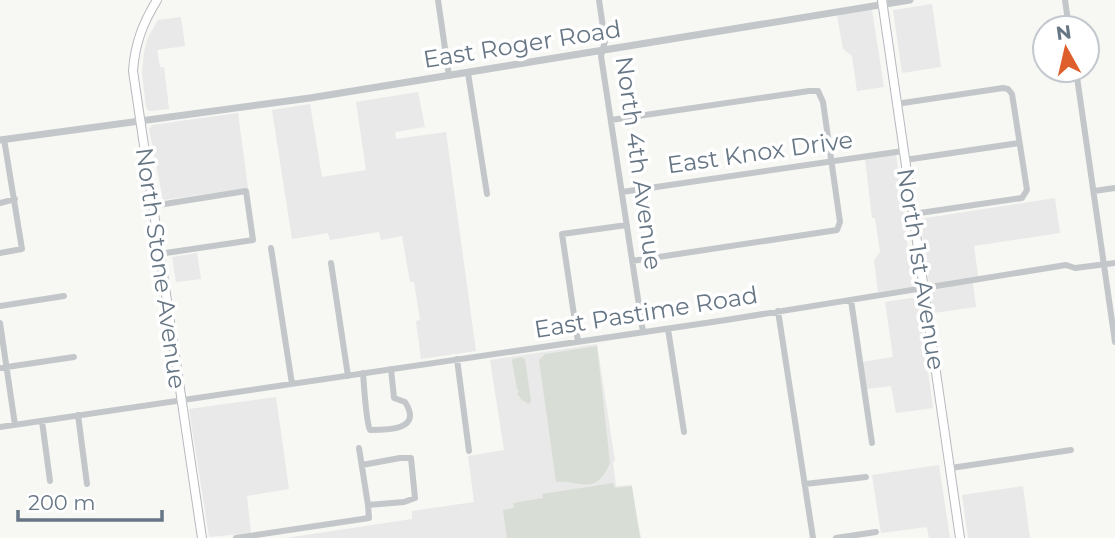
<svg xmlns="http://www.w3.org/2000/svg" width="1115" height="538" font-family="Montserrat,sans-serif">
	<rect width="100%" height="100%" fill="#f7f7f4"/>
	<!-- built -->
	<path fill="#e8e9e8" d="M932,4L941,67L902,73L893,10Z
		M872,10L884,87L857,91L852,56L843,49L837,15Z
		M181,17L185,46L157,50L160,67H164L169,109L149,111L146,107L142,73L144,52L148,37L158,20Z
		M418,92L425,127L395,132L396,139L446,132L476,351L421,359L416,321L420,320L414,282H410L402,236L381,240L379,232L330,240L328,233L292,239L272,110L310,104L322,177L366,170L356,102Z
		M238,113L248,188L163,200L149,129L152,125Z
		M896,154L913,287L878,292L874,260L880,252L875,218H872L865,158Z
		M1055,198L1060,233L974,246L979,282L973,283L976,307L933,313L920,219Z
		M197,253L201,279L176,282L172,257Z
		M918,297L933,408L896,413L891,386L866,389L861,362L893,357L885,302Z
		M597,344L615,461L613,462L616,486L631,485L641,538H286L412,519V511L474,502L468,456L504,450L490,360Z
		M276,397L289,489L247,496L251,533L209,537L189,409Z
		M939,465L950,538H929L927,527L881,533L872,475Z
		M1023,486L1030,538H968L962,495Z"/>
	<!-- green -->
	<path fill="#d8ded5" d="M597,346L610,463C595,498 580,479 556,482L539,360L545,354Z
		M521,357L525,359L531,401L529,404L522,400L517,394L519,391L517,389L512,361L513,359Z
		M613,483L615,488L632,486L640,538H507L503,510L514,508L513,503L543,498L542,494Z"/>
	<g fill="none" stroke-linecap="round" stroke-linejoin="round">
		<defs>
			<path id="secondary" d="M157,0C143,23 135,43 133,71L202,538
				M882,0L960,538"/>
		</defs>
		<!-- secondary casing -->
		<use href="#secondary" stroke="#b5babf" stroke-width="10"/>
		<!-- minor -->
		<path stroke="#c3c7ca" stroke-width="6" d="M438,0L449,76
			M599,0L605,41L601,56L643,332
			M1065,0L1069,28
			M1076,70L1115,342
			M468,73L487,194
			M896,104L1003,88L1008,89L1012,94L1027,190L1022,198L913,214
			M611,120L809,91H818
			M905,160L1019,143
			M1094,191L1115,188
			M622,192L903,151
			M0,203L15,199
			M152,206L246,191L253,240L159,254
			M271,248L292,384
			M0,253L22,249L4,139
			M632,261L837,230L840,222L823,102L818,91
			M331,263L348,376
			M851,300L872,443
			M0,306L64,296
			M778,311L813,538
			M0,323L15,425
			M668,329L684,432
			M578,342L562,234L627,225
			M457,359L469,451
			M0,368L74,357
			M363,373C364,385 366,422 370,430C388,430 423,430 405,402L394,398L391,369
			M78,415L87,484
			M42,421L50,481
			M0,427L726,320L1066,265L1075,268L1115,263
			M359,448L368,505
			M951,468L1071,450
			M805,484L866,477
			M236,538L369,518L368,505L404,502L415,498L411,458H400L362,465
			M836,538L876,532"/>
		<!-- tertiary -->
		<path stroke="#c3c7ca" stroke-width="7" d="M0,140L310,98L910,0"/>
		<!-- secondary -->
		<use href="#secondary" stroke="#fff" stroke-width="8"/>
	</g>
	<g text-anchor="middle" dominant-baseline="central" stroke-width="7" stroke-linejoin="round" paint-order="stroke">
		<!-- street labels -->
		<g font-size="24" fill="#677685" stroke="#fff">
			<text transform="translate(522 44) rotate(-9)">East Roger Road</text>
			<text transform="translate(760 152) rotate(-8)">East Knox Drive</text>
			<text transform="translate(639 163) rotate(82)">North 4th Avenue</text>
			<text transform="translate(161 268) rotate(82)">North Stone Avenue</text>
			<text transform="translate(921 269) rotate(81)">North 1st Avenue</text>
			<text transform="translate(646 312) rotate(-9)">East Pastime Road</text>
		</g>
	</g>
	<!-- north arrow -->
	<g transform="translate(1066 49) rotate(352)"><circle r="33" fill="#ffffff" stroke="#c2c8ce" stroke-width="2"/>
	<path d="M0-5L12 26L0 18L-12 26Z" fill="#df5f2c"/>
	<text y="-10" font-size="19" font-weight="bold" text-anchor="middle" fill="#677685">N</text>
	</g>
	<!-- scale -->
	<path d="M18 510v10h144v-10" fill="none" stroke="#677685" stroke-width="3.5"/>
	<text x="28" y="510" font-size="21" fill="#677685" stroke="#ffffff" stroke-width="5" paint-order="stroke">200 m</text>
</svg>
